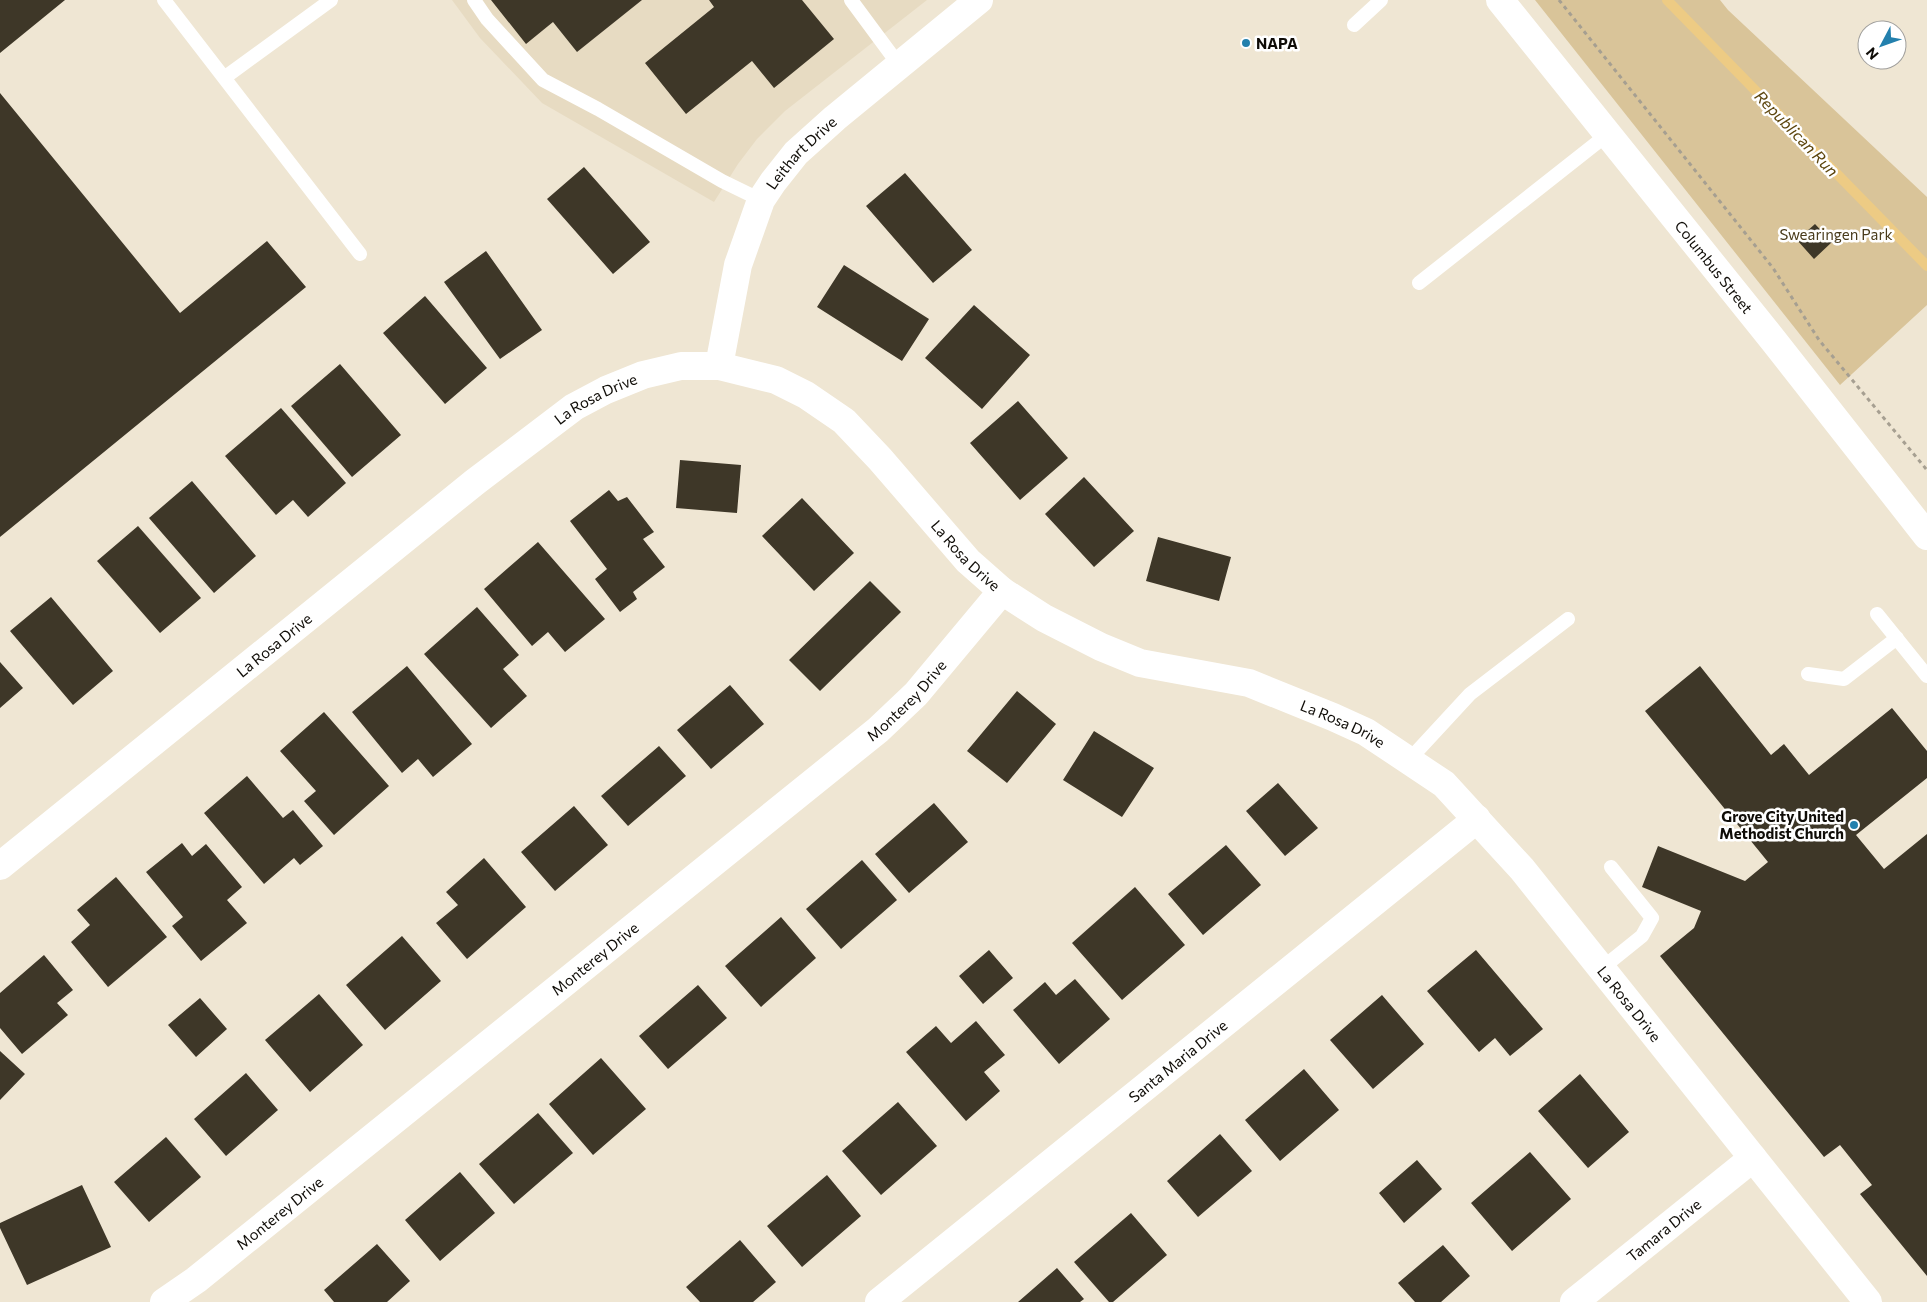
<svg xmlns="http://www.w3.org/2000/svg" width="1927" height="1302" font-family="Commissioner,sans-serif">
	<rect width="100%" height="100%" fill="#efe6d3"/>
	<!-- built -->
	<path fill="#e7dbc2" d="M452,0H927L785,111L757,139L738,164L714,202L542,103L480,38Z"/>
	<!-- green -->
	<path fill="#d9c499" d="M1535,0H1720L1728,10L1927,197V305L1840,385Z"/>
	<g fill="none" stroke-linecap="round" stroke-linejoin="round">
		<!-- stream -->
		<path stroke="#edcb84" stroke-width="10" d="M1667,0L1927,266"/>
	</g>
	<!-- building -->
	<path fill="#3e3728" d="M0,0H65L0,53Z
		M491,0H642L577,52L553,22L526,44Z
		M709,0H802L834,39L774,88L752,61L686,114L645,63L714,7Z
		M0,93L180,313L267,241L306,287L0,537Z
		M584,167L650,242L613,274L547,199Z
		M905,173L972,250L933,283L866,206Z
		M1815,224L1832,242L1814,259L1797,240Z
		M486,251L542,330L500,359L444,282Z
		M844,265L929,319L902,361L817,307Z
		M425,296L487,368L445,404L383,333Z
		M974,305L1030,355L982,409L925,358Z
		M340,364L401,435L352,477L291,406Z
		M1018,401L1068,458L1020,500L970,443Z
		M281,408L346,483L308,517L293,500L276,515L225,456Z
		M680,460L741,465L737,513L676,508Z
		M1084,477L1134,531L1094,567L1045,514Z
		M192,481L256,556L214,593L149,518Z
		M609,490L618,501L627,497L654,532L643,539L665,567L633,592L637,599L620,612L595,579L607,569L570,521Z
		M802,498L854,553L814,591L762,536Z
		M138,526L201,598L160,633L97,561Z
		M1158,537L1231,557L1219,601L1146,581Z
		M538,542L605,619L565,652L548,632L532,646L484,589Z
		M870,581L901,612L820,691L789,660Z
		M51,597L113,671L73,705L10,631Z
		M477,607L519,655L503,669L527,696L491,728L424,654Z
		M0,662L23,688L0,708Z
		M407,666L472,744L433,777L418,759L402,773L352,712Z
		M1700,666L1771,755L1784,744L1809,775L1892,708L1927,751V778L1856,835L1884,869L1927,834V1276L1860,1194L1872,1185L1840,1145L1824,1157L1660,956L1694,928L1701,911L1642,887L1658,846L1745,881L1768,862L1645,711Z
		M730,685L764,724L711,769L677,730Z
		M1017,691L1056,724L1007,783L967,751Z
		M324,712L389,786L334,835L304,801L316,791L280,751Z
		M1094,731L1154,768L1122,817L1063,780Z
		M659,746L686,776L628,826L601,796Z
		M247,776L283,818L293,810L323,846L300,865L294,858L264,884L204,813Z
		M1278,783L1318,828L1285,856L1246,811Z
		M934,803L968,842L909,893L875,854Z
		M574,806L608,845L555,891L521,852Z
		M182,843L192,856L206,844L242,887L227,900L247,923L201,961L172,926L183,917L146,872Z
		M1226,845L1261,885L1203,935L1168,894Z
		M484,858L526,907L467,959L436,923L458,905L446,892Z
		M862,860L897,900L841,949L806,909Z
		M116,877L167,937L108,987L71,942L90,925L77,910Z
		M1135,887L1185,945L1122,1000L1072,943Z
		M781,917L816,958L761,1007L725,966Z
		M402,936L441,981L385,1030L346,985Z
		M989,950L1013,978L983,1004L959,976Z
		M1476,950L1543,1029L1510,1056L1495,1038L1479,1052L1427,991Z
		M44,955L73,990L57,1003L68,1015L22,1054L0,1028V993Z
		M1075,979L1110,1019L1059,1064L1013,1010L1045,982L1056,995Z
		M698,985L727,1018L668,1069L639,1036Z
		M319,994L363,1045L310,1092L265,1040Z
		M1382,995L1424,1044L1373,1089L1330,1040Z
		M200,998L227,1029L196,1057L168,1025Z
		M976,1021L1005,1055L984,1072L1000,1091L966,1121L906,1052L936,1026L951,1043Z
		M0,1051L25,1074L0,1100Z
		M601,1058L646,1109L593,1155L549,1104Z
		M1304,1069L1339,1110L1280,1161L1245,1120Z
		M246,1073L278,1110L226,1156L194,1119Z
		M1580,1074L1629,1132L1588,1168L1538,1111Z
		M898,1102L937,1146L881,1195L842,1151Z
		M538,1113L573,1153L514,1204L479,1164Z
		M1220,1134L1252,1171L1198,1217L1167,1181Z
		M166,1137L201,1177L149,1222L114,1182Z
		M1530,1152L1571,1199L1512,1251L1471,1203Z
		M1417,1160L1442,1189L1404,1223L1379,1193Z
		M460,1172L495,1213L440,1261L405,1220Z
		M827,1175L861,1216L802,1267L767,1226Z
		M82,1185L111,1247L27,1285L0,1228V1223Z
		M1131,1213L1167,1255L1113,1302H1109L1074,1262Z
		M740,1240L776,1282L753,1302H700L686,1287Z
		M377,1244L410,1281L387,1302H334L324,1290Z
		M1443,1245L1470,1276L1441,1302H1415L1398,1283Z
		M1057,1268L1084,1299L1080,1302H1018Z"/>
	<g fill="none" stroke-linecap="round" stroke-linejoin="round">
		<!-- path -->
		<path stroke="#a69f91" stroke-width="3" stroke-dasharray="4 4" stroke-linecap="butt" d="M1559,0L1773,268L1819,340L1927,470"/>
		<!-- lane -->
		<path stroke="#fff" stroke-width="14" d="M164,0L360,254
			M474,0L487,19L543,80L598,109L722,181L761,200
			M851,0L899,65
			M1354,25L1381,0
			M224,78L331,0
			M1419,283L1608,134
			M1877,614L1927,676
			M1808,674L1844,679L1897,638
			M1409,760L1470,694L1568,619
			M1601,969L1642,936L1652,918L1611,867"/>
		<!-- street -->
		<g stroke="#fff" stroke-width="28">
			<path id="s1" d="M719,366L738,265L761,200L773,182L796,153L835,118L979,0"/>
			<path id="s2" d="M0,866L475,482L574,407L606,390L643,375L681,366H719L776,380L806,395L844,421L880,459L968,561L1002,591L1044,618L1101,647L1140,663L1249,683L1333,717L1366,732L1444,784L1522,869L1868,1302"/>
			<path id="s3" d="M164,1302L196,1280L878,730L916,694L1002,591"/>
			<path id="s4" d="M879,1302L1477,819"/>
			<path id="s5" d="M1574,1302L1753,1158"/>
		</g>
		<!-- secondary -->
		<path stroke="#fff" stroke-width="28" id="s6" d="M1500,0L1773,340L1927,536"/>
	</g>
	<!-- markers -->
	<g fill="#2380ad" stroke="#fff" stroke-width="2">
		<circle cx="1246" cy="43" r="5"/>
		<circle cx="1854" cy="825" r="5"/>
	</g>
	<g text-anchor="middle" dominant-baseline="central" stroke-width="5" stroke-linejoin="round" paint-order="stroke">
		<!-- poi labels -->
		<g font-size="15" font-weight="bold" fill="#0f0c07" stroke="#fff" text-anchor="start">
			<text x="1256" y="43">NAPA</text>
			<text x="1844" y="816" text-anchor="end">Grove City United<tspan x="1844" dy="17">Methodist Church</tspan></text>
		</g>
		<!-- street labels -->
		<g font-size="15" fill="#0f0c07" stroke="#fff">
			<text stroke="none"><textPath href="#s1" startOffset="234">Leithart Drive</textPath></text>
			<text stroke="none"><textPath href="#s6" startOffset="342">Columbus Street</textPath></text>
			<text stroke="none"><textPath href="#s2" startOffset="758">La Rosa Drive</textPath></text>
			<text stroke="none"><textPath href="#s2" startOffset="1208">La Rosa Drive</textPath></text>
			<text stroke="none"><textPath href="#s2" startOffset="352">La Rosa Drive</textPath></text>
			<text stroke="none"><textPath href="#s3" startOffset="956">Monterey Drive</textPath></text>
			<text stroke="none"><textPath href="#s2" startOffset="1628">La Rosa Drive</textPath></text>
			<text stroke="none"><textPath href="#s3" startOffset="551">Monterey Drive</textPath></text>
			<text stroke="none"><textPath href="#s2" startOffset="2034">La Rosa Drive</textPath></text>
			<text stroke="none"><textPath href="#s4" startOffset="384">Santa Maria Drive</textPath></text>
			<text stroke="none"><textPath href="#s3" startOffset="146">Monterey Drive</textPath></text>
			<text stroke="none"><textPath href="#s5" startOffset="115">Tamara Drive</textPath></text>
		</g>
		<!-- park labels -->
		<g font-size="15" fill="#493b1b" stroke="#fff">
			<text x="1836" y="234">Swearingen Park</text>
		</g>
		<!-- water labels -->
		<g font-size="16" font-style="italic" fill="#5d460e" stroke="#fff">
			<text transform="translate(1797 133) rotate(46)">Republican Run</text>
		</g>
	</g>
	<!-- north arrow -->
	<g transform="translate(1882 45) rotate(229)"><circle r="24" fill="#ffffff" stroke="#9f9e9c"/>
	<path d="M0-4L9 19L0 12L-9 19Z" fill="#2380ad"/>
	<text y="-8" font-size="14" font-weight="bold" text-anchor="middle" fill="#0f0c07">N</text>
	</g>
</svg>
